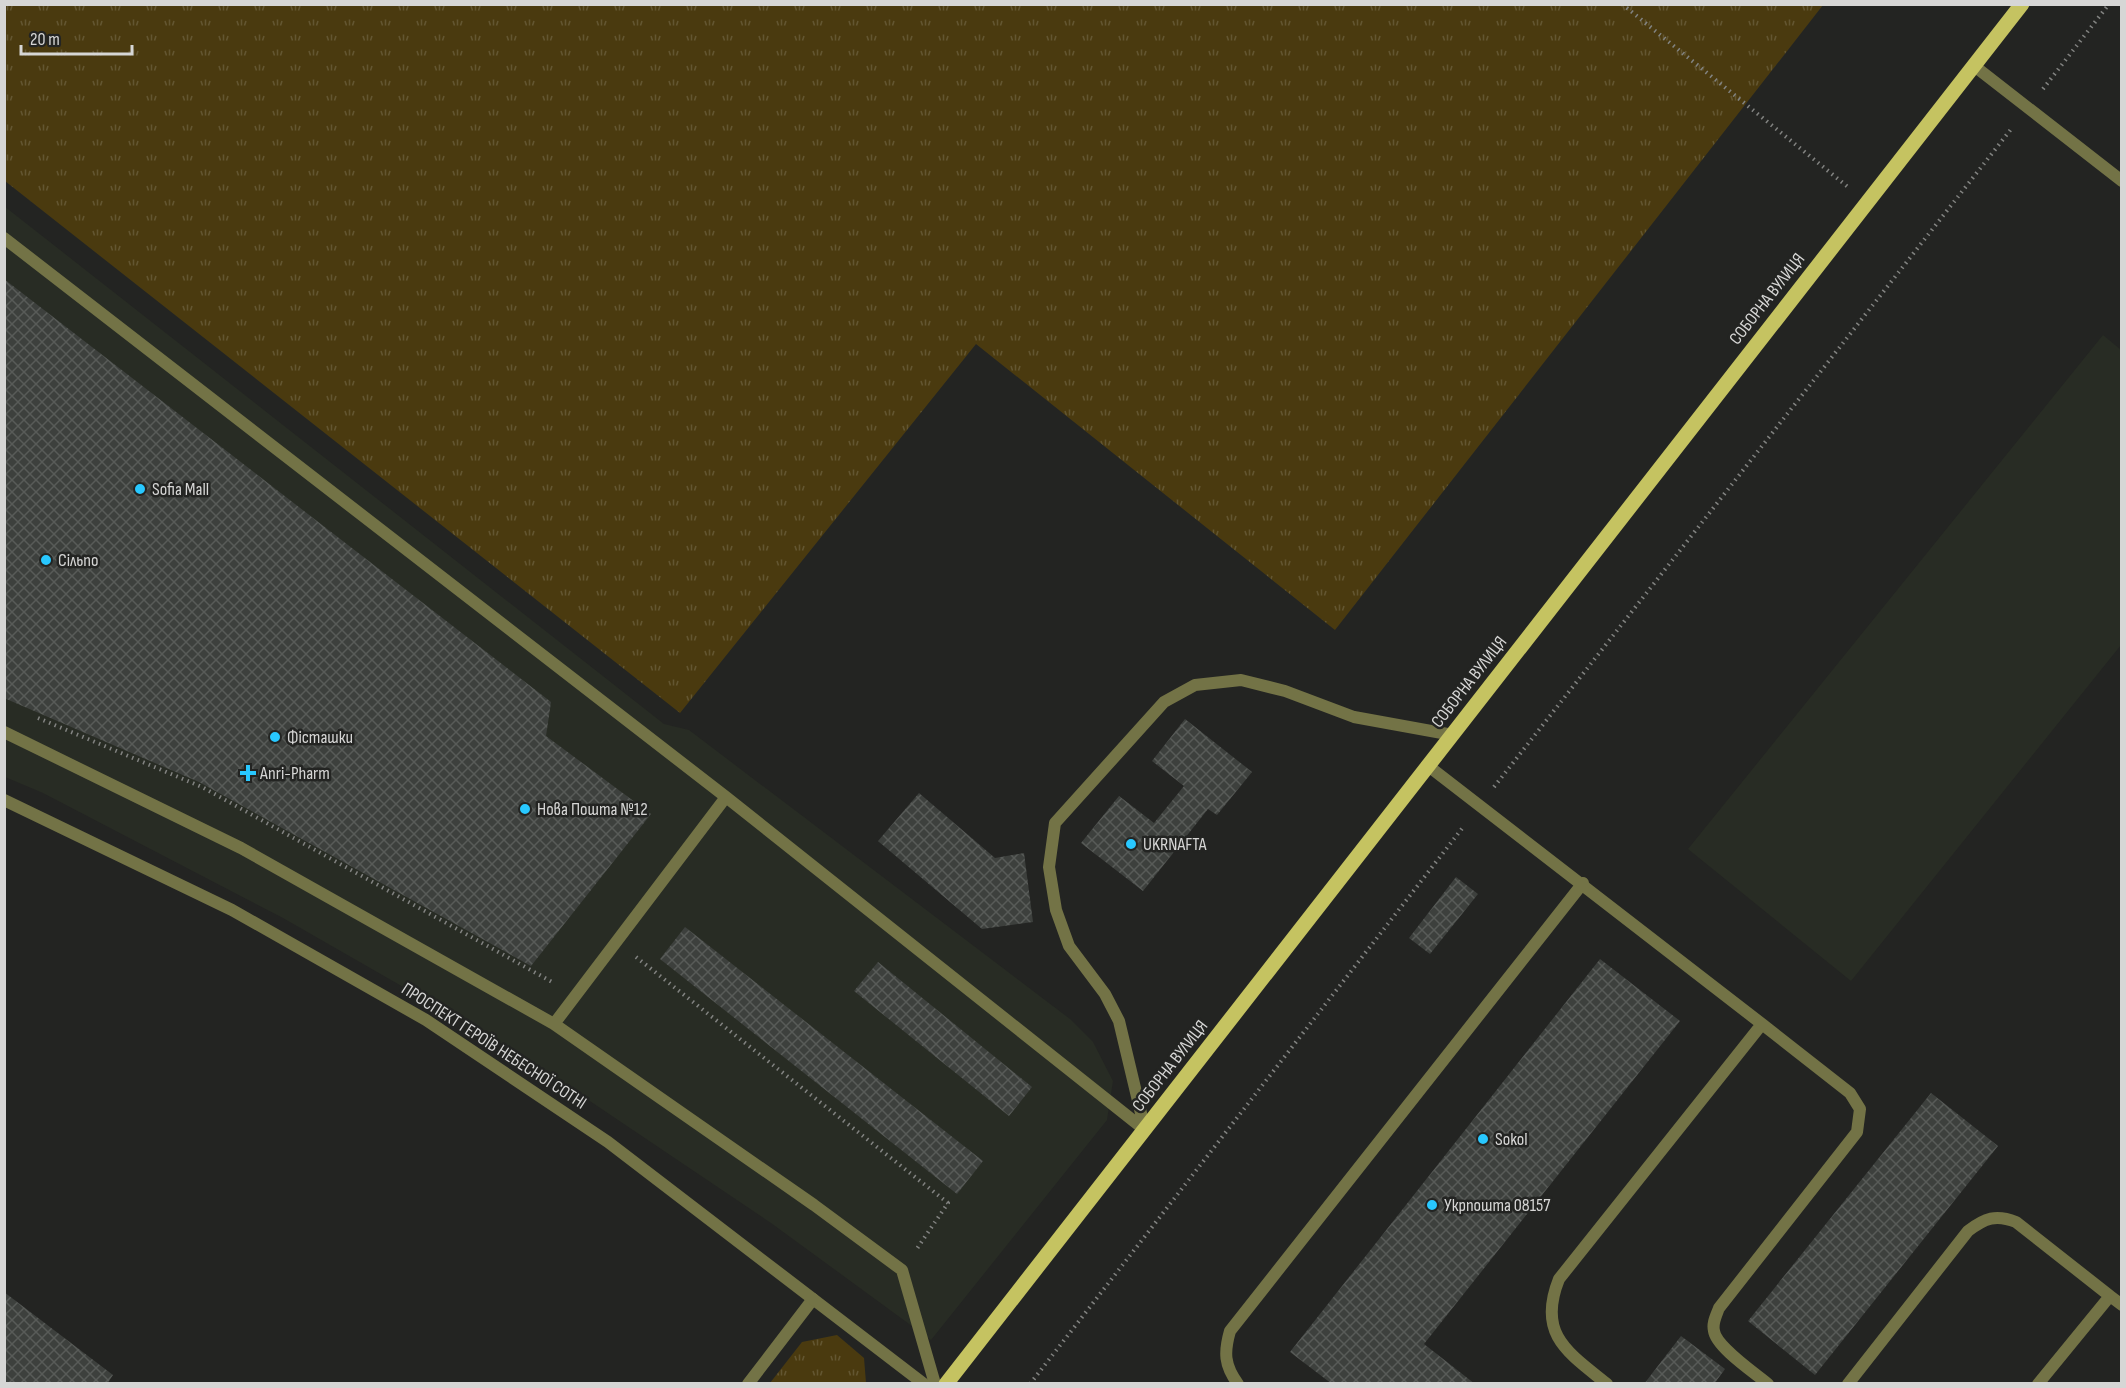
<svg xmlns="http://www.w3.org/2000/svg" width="2126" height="1388" font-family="'Sofia Sans Condensed',sans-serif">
	<defs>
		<pattern id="grass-tufts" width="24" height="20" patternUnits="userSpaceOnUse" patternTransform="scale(1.5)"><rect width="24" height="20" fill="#4a3a0f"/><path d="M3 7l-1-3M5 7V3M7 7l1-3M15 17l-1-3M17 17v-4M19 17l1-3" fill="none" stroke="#635631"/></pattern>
		<pattern id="building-cross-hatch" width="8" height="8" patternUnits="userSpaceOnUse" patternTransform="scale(1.5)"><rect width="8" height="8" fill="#3d403d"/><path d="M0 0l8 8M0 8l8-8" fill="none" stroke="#585b58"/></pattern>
	</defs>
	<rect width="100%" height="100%" fill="#232422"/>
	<!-- built -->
	<path fill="#282c24" d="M4,206L664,724L689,730L1070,1019L1093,1042L1113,1081L1107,1120L931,1340L771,1223L520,1054L283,918L43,793L5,777Z
		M2103,335L2121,350V645L1851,981L1688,849Z"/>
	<!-- grass -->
	<path fill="url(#grass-tufts)" d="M4,5L5,4L1823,5L1335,630L976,344L680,713L5,181Z
		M837,1335L864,1358L866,1383H770L802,1342Z"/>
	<!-- building -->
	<path fill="url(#building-cross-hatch)" d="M4,279L551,702L546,736L651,814L531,966L199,782L4,698Z
		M1185,719L1252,772L1217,815L1208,809L1143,891L1081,843L1119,796L1154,823L1184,786L1152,761Z
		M919,793L995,858L1024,853L1033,922L982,929L878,841Z
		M1456,877L1478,894L1430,954L1409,938Z
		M685,927L983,1161L957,1194L660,959Z
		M1600,959L1680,1021L1424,1344L1475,1384H1332L1290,1352Z
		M878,962L1032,1087L1009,1116L854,991Z
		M1931,1093L1998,1146L1815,1375L1748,1321Z
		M4,1292L113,1375L107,1384H4Z
		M1681,1336L1725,1369L1714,1384H1644Z"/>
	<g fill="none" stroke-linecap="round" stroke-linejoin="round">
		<!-- path -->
		<path stroke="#828381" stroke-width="4" stroke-dasharray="1.5 4.5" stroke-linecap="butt" d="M1622,4L1848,187
			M2043,89L2109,4
			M38,718L202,787L554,983
			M1494,787L2012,128
			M636,957L948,1203L916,1250
			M1030,1384L1464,826"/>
		<!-- lane -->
		<path stroke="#737346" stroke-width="12" d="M1973,65L2122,181
			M4,238L726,797L1145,1130
			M4,732L241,848L554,1024L814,1205L902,1270L935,1384
			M1427,765L1762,1024L1559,1279C1537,1334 1567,1352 1607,1384
			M554,1024L726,797
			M1762,1024L1850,1093L1860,1109L1857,1132L1719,1308C1716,1316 1712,1323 1714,1331C1716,1347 1755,1373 1768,1384
			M1145,1130L1119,1021L1105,994L1069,946L1056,910L1049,867L1055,823L1164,702L1195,685L1241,680L1285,691L1354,717L1453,735
			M2110,1296L2122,1305
			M748,1384L813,1299
			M1238,1384C1224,1365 1224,1352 1230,1331L1583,883
			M1848,1384L1968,1231C1985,1218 1996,1214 2016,1222L2110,1296L2038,1384"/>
		<!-- street -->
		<path stroke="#737346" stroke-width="12" d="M4,800L232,910L426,1020L608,1142L924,1384"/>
		<!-- primary -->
		<path stroke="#c5c361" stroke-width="15" d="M946,1384L2022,4"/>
	</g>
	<!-- markers -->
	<g fill="#28c8ff" stroke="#232422" stroke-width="2">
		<circle cx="140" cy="489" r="6"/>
		<circle cx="46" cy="560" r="6"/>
		<circle cx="275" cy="737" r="6"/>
		<path d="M245 764h6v6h6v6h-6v6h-6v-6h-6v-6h6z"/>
		<circle cx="525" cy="809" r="6"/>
		<circle cx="1131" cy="844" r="6"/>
		<circle cx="1483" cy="1139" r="6"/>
		<circle cx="1432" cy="1205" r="6"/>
	</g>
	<g text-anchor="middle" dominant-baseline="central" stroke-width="5" stroke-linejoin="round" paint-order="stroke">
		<!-- street labels -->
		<g font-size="18" fill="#d6d6d5" stroke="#232422">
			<text transform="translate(1767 299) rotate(-52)">СОБОРНА ВУЛИЦЯ</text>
			<text transform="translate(1469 682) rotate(-52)">СОБОРНА ВУЛИЦЯ</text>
			<text transform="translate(494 1046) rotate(33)">ПРОСПЕКТ ГЕРОЇВ НЕБЕСНОЇ СОТНІ</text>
			<text transform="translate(1170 1066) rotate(-52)">СОБОРНА ВУЛИЦЯ</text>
		</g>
		<!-- poi labels -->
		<g font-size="18" fill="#d6d6d5" stroke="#232422" text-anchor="start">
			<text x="152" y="489">Sofia Mall</text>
			<text x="58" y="560">Сільпо</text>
			<text x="287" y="737">Фісташки</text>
			<text x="260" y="773">Anri-Pharm</text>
			<text x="537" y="809">Нова Пошта №12</text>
			<text x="1143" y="844">UKRNAFTA</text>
			<text x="1495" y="1139">Sokol</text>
			<text x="1444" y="1205">Укрпошта 08157</text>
		</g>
	</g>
	<!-- border -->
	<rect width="2126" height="1388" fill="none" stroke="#d6d6d5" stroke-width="12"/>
	<!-- scale -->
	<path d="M21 45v9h111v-9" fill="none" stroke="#d6d6d5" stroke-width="3"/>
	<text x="30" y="45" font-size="18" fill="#d6d6d5" stroke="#232422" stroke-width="4.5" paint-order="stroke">20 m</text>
</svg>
